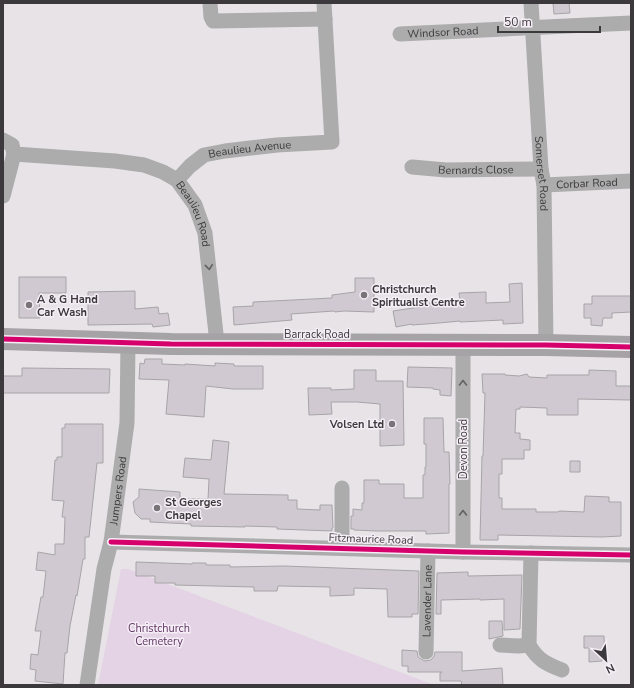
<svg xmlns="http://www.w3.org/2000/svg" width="634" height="688" font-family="'Nunito Sans',sans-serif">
	<rect width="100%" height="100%" fill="#e7e3e7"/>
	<!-- green -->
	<path fill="#e4d3e5" d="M121,569H128L434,685H98Z"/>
	<!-- building -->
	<path fill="#d1c9d2" stroke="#a7a4a7" d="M553,3H569L570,13L554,14Z
		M19,277H66V293H39L40,318H19Z
		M355,278H374V312L344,311L335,312L334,311L291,314L292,320L234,325L233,307L253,306V302L332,298V295L355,292Z
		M522,283L523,323L503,324V320L460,322V321L439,323L412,325V324L396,327L393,311L420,307V304L460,300L459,293L486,292V303L510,302L509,284Z
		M135,291V309L158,307L159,314L168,313L170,325L153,327L152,324L88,325V292Z
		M592,296H631V312L612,313V318H603L602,326L591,325V318H584V304H592Z
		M145,359H162V364L185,365V364L215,366V363L234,364V366H263V389H233L206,386L204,417L166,414L169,380L139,379L140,363L144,364Z
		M408,367L452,368L451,396L440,395V390L433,389V388L407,387Z
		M22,368L110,369L109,393H3V376H22Z
		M354,370H376V381H403L404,445L380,446V404L357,402H331L332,414L309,415L308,388H331V390L354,389Z
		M589,370L616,371V386H631V400L578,399V415H547V408L520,407V409H516L515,433H520V439L530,440V450H524V459H502V474H499V498H502V509H536V512H558L559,511L584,512L585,496L609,497V502H621V536L602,537L498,535V540H480L482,456H483L485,393H483L482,374H505V375L519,376L527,374L529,377L547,378V375H589Z
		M424,418H443L444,452H449L450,484H449V533L426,534V531H377L354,530V529H351V516H353V509L362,510V503H364V480H379V484H404V498H423V475H425V467H426V444H424Z
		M65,424H103V463H97L89,537H85V559H83L77,596L76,595L70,626L67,653H65L63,684L35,681L36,670L30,669L31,654L38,655L41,631H35L41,597H43L46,571L36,570L38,552L55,555V544H64L65,517H62L64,501L52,500L55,460H57V457H62V428H65Z
		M213,440L229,442L224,494L288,495V500H297V509L320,510V505H332L333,528H332V531L277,529V527L245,526V527L191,526V524L150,522V519H141L135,513L133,502L139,497V489L180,492V499H208L209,479L183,477L185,458L211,460Z
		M570,461H580V472H570Z
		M136,562L192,564V563H206V565H230V567L284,566L419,571L418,614H412V617H388L387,589L354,588V595L330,596V587L281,586H278L277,591H254V587L175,585V583H155V576H136Z
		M468,572V576L522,575L520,629L504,630V599L480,600V599L441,600V614H436L437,573Z
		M489,621H502L503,636L489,639Z
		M584,636H604L605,659H602V661L589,662V648H584Z
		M402,650L417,651L418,657L421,659L425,661L431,660L434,656L435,652H462V671L502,668L503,685H462L461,681H440V673L442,672H408V666H402Z"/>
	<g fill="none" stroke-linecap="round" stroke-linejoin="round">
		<!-- street -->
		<g stroke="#acacac" stroke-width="15">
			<path d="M210,3L211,17L213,21L325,19"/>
			<path id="s1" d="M531,3L541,169L544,185L546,345"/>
			<path id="s2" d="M400,34L631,23"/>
			<path id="s3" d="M3,140L12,145L14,154L115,161L144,165L163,172L177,180L195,205L205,233L217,343"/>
			<path id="s4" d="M412,167L446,170L541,169"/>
			<path id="s5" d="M177,180L190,166L204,155L225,151L277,145L332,142L324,3"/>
			<path id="s6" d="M544,185L631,181"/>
			<path d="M3,196L14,154"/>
			<path d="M463,345V552"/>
			<path d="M111,542L463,552L631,555"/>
			<path d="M342,548V488"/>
			<path d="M531,553L529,645C538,660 546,664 562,670"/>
			<path d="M500,645L519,646L529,645"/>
			<path id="s7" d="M426,652L428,551"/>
			<path id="s8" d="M87,685L104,569L111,542L127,423L128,342"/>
		</g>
		<!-- primary -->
		<path stroke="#a6a3a6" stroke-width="22" d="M3,339L171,344L546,345L631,347"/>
		<defs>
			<path id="cycleway" d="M3,339L171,344L546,345L631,347
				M111,542L463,552L631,555"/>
		</defs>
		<!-- cycleway casing -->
		<use href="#cycleway" stroke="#f6eef6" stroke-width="8"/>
		<!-- cycleway -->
		<use href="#cycleway" stroke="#d6006c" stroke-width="5"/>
	</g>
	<!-- one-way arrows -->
	<defs><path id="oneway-chevron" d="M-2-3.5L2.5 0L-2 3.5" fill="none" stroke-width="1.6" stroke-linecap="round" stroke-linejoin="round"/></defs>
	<g stroke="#636163">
		<use href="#oneway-chevron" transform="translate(209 267) rotate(84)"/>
		<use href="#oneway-chevron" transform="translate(463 383) rotate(-90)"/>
		<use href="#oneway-chevron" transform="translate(463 513) rotate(-90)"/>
	</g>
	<!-- markers -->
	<g fill="#787478" stroke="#f6eef6" stroke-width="1.5">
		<circle cx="364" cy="295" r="4"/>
		<circle cx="29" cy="305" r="4"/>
		<circle cx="392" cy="424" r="4"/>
		<circle cx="157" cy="508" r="4"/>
	</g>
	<g text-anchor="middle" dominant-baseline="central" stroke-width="3" stroke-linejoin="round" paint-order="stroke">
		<!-- street labels -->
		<g font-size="11" fill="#3c393c" stroke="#f6eef6">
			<text stroke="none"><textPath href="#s2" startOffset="43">Windsor Road</textPath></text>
			<text stroke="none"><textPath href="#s5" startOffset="83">Beaulieu Avenue</textPath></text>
			<text stroke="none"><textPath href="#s4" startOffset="64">Bernards Close</textPath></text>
			<text stroke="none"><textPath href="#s1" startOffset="171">Somerset Road</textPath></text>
			<text stroke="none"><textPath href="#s6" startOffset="43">Corbar Road</textPath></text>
			<text stroke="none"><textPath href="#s3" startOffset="225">Beaulieu Road</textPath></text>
			<text x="317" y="334">Barrack Road</text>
			<text transform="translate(463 449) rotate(-90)">Devon Road</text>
			<text stroke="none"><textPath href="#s8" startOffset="197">Jumpers Road</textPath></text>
			<text transform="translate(371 539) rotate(2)">Fitzmaurice Road</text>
			<text stroke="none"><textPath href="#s7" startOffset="51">Lavender Lane</textPath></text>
		</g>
		<!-- poi labels -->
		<g font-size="11" font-weight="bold" fill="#3c393c" stroke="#f6eef6" text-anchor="start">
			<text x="372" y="289">Christchurch<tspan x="372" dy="13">Spiritualist Centre</tspan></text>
			<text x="37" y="299">A &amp; G Hand<tspan x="37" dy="13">Car Wash</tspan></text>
			<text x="384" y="424" text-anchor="end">Volsen Ltd</text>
			<text x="165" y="502">St Georges<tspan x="165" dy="13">Chapel</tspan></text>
		</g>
		<!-- park labels -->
		<g font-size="11" fill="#623865" stroke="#f6eef6">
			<text x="159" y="628">Christchurch<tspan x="159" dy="13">Cemetery</tspan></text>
		</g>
	</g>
	<!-- border -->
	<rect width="634" height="688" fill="none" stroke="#3c393c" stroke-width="8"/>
	<!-- north arrow -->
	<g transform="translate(606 660) rotate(154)" stroke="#f6eef6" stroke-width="3" paint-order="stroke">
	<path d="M0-3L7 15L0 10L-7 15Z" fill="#3c393c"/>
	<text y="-6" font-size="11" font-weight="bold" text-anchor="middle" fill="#3c393c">N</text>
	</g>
	<!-- scale -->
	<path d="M498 26v6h102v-6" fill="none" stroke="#3c393c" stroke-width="2"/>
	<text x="504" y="26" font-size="12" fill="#3c393c" stroke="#f6eef6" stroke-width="3" paint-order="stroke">50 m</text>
</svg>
